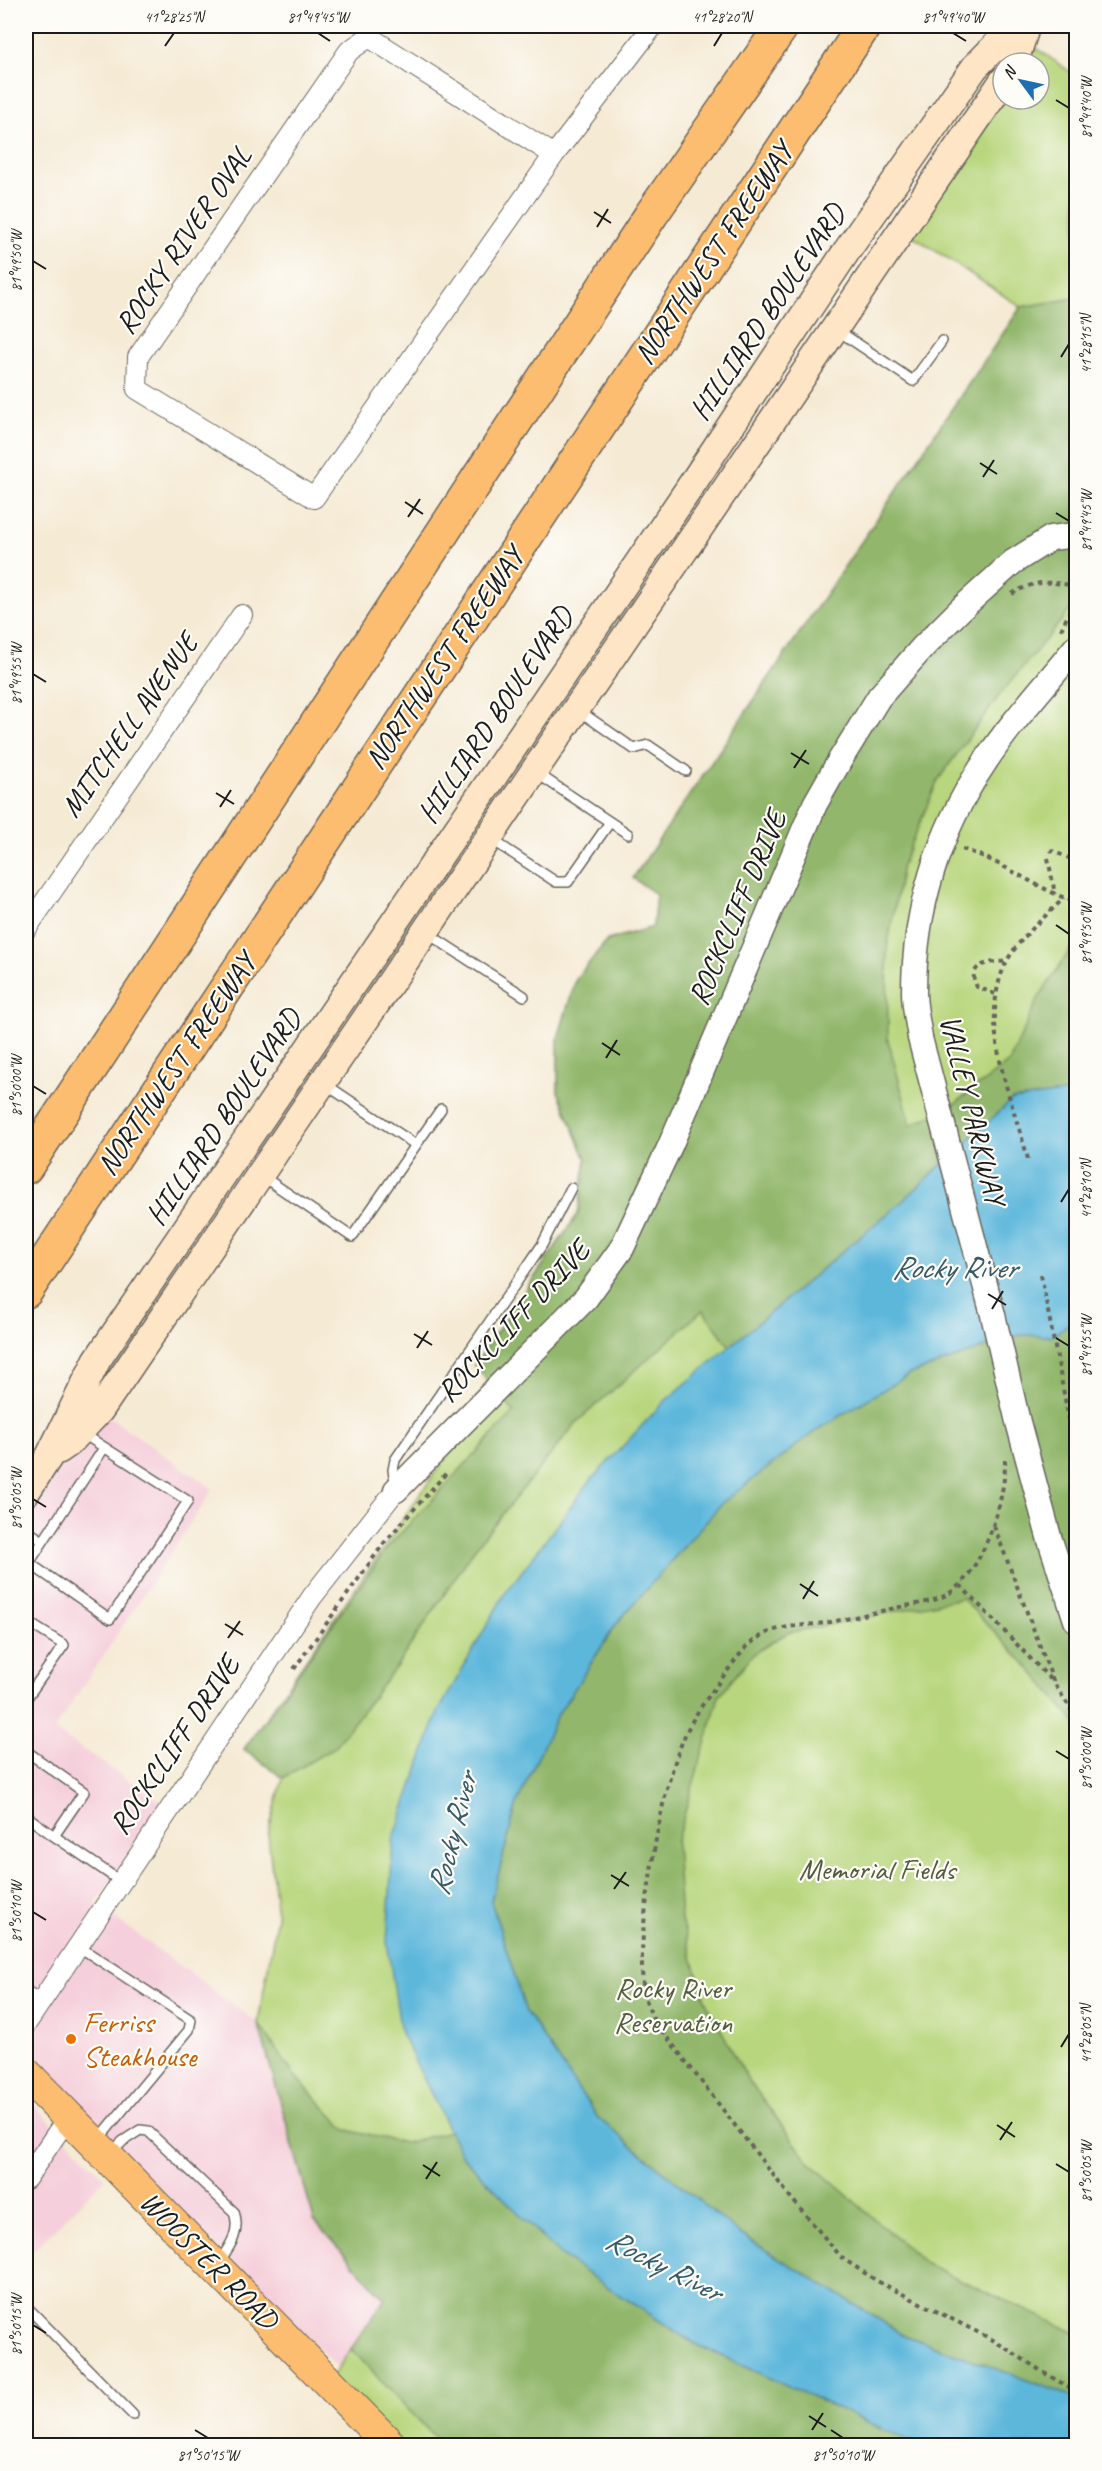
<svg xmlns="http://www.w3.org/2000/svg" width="1102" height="2471" font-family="Caveat,sans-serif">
	<rect width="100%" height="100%" fill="#fdfcf7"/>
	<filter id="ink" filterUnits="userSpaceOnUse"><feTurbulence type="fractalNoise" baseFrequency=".0167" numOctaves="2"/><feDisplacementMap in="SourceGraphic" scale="12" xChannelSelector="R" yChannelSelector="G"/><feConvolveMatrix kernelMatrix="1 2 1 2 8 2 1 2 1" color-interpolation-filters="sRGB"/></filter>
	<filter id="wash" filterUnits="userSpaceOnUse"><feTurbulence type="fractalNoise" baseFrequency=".008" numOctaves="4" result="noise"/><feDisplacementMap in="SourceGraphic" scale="24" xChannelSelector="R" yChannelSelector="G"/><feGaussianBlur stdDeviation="1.35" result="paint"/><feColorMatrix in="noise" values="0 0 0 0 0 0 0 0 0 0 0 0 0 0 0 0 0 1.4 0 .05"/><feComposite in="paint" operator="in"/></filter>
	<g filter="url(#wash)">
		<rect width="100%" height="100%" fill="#f5ead4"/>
		<!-- built -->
		<path fill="#f5cfdb" d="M108,1416L213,1489L54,1730L161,1802L96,1904L258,2023L314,2220L385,2299L338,2368L26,2057V1507L59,1457Z
			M26,2097L105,2178L26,2258Z"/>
		<!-- green -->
		<path fill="#b8d67d" stroke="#6a794c" stroke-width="1.5" d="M1036,48L1076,76V2445H394L330,2380L385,2299L314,2220L258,2023L277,1917L268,1834L283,1778L244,1749L437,1470L458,1445L504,1400L474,1365L578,1214L586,1159L558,1091V1038L576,979L607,940L653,927L656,894L633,878L1021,307L910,234L1003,99H1039V63H1026Z"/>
		<!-- forest -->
		<path fill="#92b76c" stroke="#576a44" stroke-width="1.5" d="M1076,298V603L998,697L938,780L902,865L887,949L888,1040L911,1125L953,1105L1009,1062L1039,997L1076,941V1091L1012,1100L905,1199L730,1347L703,1310L577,1422L475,1548L396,1667L335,1747L283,1778L244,1749L387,1548L514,1412L474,1365L578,1214L586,1159L558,1091V1038L576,979L607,941L653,927L656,894L633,878L1021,307Z
			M1076,1319V1723L1034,1673L962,1598L787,1633L753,1654L719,1696L676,1843L681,1920L705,2000L747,2078L809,2162L926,2264L1076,2333V2398L904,2335L740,2234L598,2118L526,2012L491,1901L517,1803L556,1717L617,1623L722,1503L818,1429L908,1375L1020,1335L1052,1336Z
			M258,2023L295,2076L346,2130L405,2143L450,2131L462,2156L561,2256L695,2344L919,2445H442L351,2349L385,2299L314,2220Z"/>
		<!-- water -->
		<path fill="#5db7db" stroke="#3c6a7c" stroke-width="1.5" d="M1076,1091V1319L1052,1336L1020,1335L908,1375L818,1429L722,1503L617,1623L556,1717L517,1803L491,1901L526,2012L598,2118L740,2234L904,2335L1076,2398V2445H919L695,2344L561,2256L462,2156L401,2033L387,1942L393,1841L437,1714L504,1595L590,1481L665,1401L905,1199L1012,1100Z"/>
	</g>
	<g filter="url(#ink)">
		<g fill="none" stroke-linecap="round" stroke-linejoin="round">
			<defs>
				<path id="service" d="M837,330L913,381L942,341
					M578,710L634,749L648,745L686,771
					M610,822L628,834
					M491,839L556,882H568L610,822L535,772
					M427,933L524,996
					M325,1084L416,1145
					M262,1176L352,1237L441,1109
					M82,1433L188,1501L110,1619L29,1563L104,1448
					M396,1487L393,1470L395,1460L542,1245L571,1188
					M26,1530L43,1541
					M26,1621L64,1645L26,1699
					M26,1751L84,1792L54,1836L26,1816
					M54,1836L120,1881
					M78,1946L191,2020L189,2030L98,2140
					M26,1990L41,2001
					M110,2154L123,2141L140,2130L148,2131L234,2212C241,2232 230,2246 219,2262
					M26,2306L133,2415"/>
				<path id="minor" d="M369,37L554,155L314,498L137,389L138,357L349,51Z
					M554,155L653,26
					M26,929L242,615
					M26,2024L312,1597L396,1490
					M26,2179L68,2117"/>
				<path id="tertiary" d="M1076,647C1045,686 1010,723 983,765C938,832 914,911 914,992C914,1007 918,1023 920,1038L993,1315L1018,1422L1049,1537L1076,1620
					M396,1490L586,1298L622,1248L670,1146L815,804L840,760L879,697L923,647L961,609L1013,562L1051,538L1076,535"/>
				<path id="secondary" d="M1014,63L1026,26
					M59,1450L69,1443L100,1410L1003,81
					M26,1492L50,1455L97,1360L688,490L846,252L975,67L1015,26"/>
				<path id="primary" d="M26,2074L391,2446"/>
				<path id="motorway" d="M26,1167L651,215L782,26
					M26,1291L864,26"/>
			</defs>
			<!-- service casing -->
			<use href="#service" stroke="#68645c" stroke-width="12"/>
			<!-- minor casing -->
			<use href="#minor" stroke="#68645c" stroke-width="22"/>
			<!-- tertiary casing -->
			<use href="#tertiary" stroke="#68645c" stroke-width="27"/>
			<!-- secondary casing -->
			<use href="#secondary" stroke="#68645c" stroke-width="30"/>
			<!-- primary casing -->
			<use href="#primary" stroke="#68645c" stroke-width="34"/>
			<!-- motorway casing -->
			<use href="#motorway" stroke="#68645c" stroke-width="36"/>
			<!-- path -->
			<path stroke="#68645c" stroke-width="4" stroke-dasharray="4.5 4.5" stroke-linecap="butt" d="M1012,594C1036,579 1051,582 1076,586
				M1061,630L1072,606L1073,586
				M962,849C1003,861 1036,889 1076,902
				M1050,850L1076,861
				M1048,858L1055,894
				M995,994L977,987C965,964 990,961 1007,962
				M1028,1159C1012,1100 977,1022 1006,963C1017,940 1046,916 1064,898
				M1041,1275L1076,1456
				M1005,1460C1006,1499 983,1573 948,1594C935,1602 915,1604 900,1607C875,1612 850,1619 824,1623C802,1626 779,1625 759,1637C746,1645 734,1662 725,1674C711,1693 695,1713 685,1735C665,1783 656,1833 649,1885C644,1920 639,1957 644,1993C646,2002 650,2011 653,2019L791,2198L842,2258L877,2281L993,2340L1046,2374L1076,2391
				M994,1526L1054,1683L1076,1717
				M960,1585L1051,1680
				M294,1669L384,1543L448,1471"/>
			<!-- service -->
			<use href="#service" stroke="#fff" stroke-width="9"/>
			<!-- minor -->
			<use href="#minor" stroke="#fff" stroke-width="20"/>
			<!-- tertiary -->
			<use href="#tertiary" stroke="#fff" stroke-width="24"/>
			<!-- secondary -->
			<use href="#secondary" stroke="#fee5c5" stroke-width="27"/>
			<!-- primary -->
			<use href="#primary" stroke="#fcbd6f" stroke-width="32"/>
			<!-- motorway -->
			<use href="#motorway" stroke="#fcbd6f" stroke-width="33"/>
		</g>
	</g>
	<!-- ticks -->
	<path fill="none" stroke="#1c1c1c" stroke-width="2" d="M318,33L330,41M953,33L966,41M165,46L174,33M714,46L722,33M1056,100L1069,108M594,212L611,223M597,227L608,209M33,261L46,269M1061,357L1069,344M980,463L997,474M983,477L994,460M405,502L423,514M1056,513L1069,521M408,517L420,499M33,674L46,682M791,753L809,764M794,768L806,750M216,793L234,804M220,807L231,790M1056,925L1069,934M602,1043L620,1055M606,1058L617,1040M33,1086L46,1094M1061,1202L1069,1189M988,1294L1006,1305M992,1309L1003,1291M414,1334L432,1345M1056,1338L1069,1346M417,1348L428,1331M33,1499L46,1507M800,1584L818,1596M803,1599L814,1581M225,1624L243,1635M228,1638L240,1621M1056,1751L1069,1759M611,1875L629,1886M614,1889L626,1872M33,1912L46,1920M1061,2047L1069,2034M997,2125L1015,2137M1000,2140L1012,2122M1056,2164L1069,2172M423,2165L440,2176M426,2179L437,2162M33,2325L46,2333M809,2416L826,2427M195,2430L208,2438M812,2430L823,2413M831,2430L843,2438"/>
	<!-- markers -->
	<circle fill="#e8710a" stroke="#fdfcf7" stroke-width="2" cx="71" cy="2039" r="6"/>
	<g text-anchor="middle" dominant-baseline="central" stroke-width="4.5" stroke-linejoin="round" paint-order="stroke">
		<!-- street labels -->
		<g font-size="30" fill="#1c1c1c" stroke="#fdfcf7">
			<text transform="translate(183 240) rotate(-56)">ROCKY RIVER OVAL</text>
			<text transform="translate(713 253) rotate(-56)">NORTHWEST FREEWAY</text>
			<text transform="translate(767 312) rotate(-56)">HILLIARD BOULEVARD</text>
			<text transform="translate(444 658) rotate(-56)">NORTHWEST FREEWAY</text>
			<text transform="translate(495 715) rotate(-56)">HILLIARD BOULEVARD</text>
			<text transform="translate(129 725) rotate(-55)">MITCHELL AVENUE</text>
			<text transform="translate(737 908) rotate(-67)">ROCKCLIFF DRIVE</text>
			<text transform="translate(176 1064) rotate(-56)">NORTHWEST FREEWAY</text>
			<text transform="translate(973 1110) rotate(76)">VALLEY PARKWAY</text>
			<text transform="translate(223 1117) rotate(-56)">HILLIARD BOULEVARD</text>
			<text transform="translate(513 1321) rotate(-47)">ROCKCLIFF DRIVE</text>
			<text transform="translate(174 1745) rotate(-56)">ROCKCLIFF DRIVE</text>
			<text transform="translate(209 2260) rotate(45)">WOOSTER ROAD</text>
		</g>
		<!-- park labels -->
		<g font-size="30" fill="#535d3e" stroke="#fdfcf7">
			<text x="877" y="1869">Memorial Fields</text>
			<text x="673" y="1988">Rocky River<tspan x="673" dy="34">Reservation</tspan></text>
		</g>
		<!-- food labels -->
		<g font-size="30" fill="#c56008" stroke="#fdfcf7" text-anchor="start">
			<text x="83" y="2022">Ferriss<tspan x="83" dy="34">Steakhouse</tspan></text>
		</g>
		<!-- water labels -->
		<g font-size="32" font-style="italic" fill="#365a68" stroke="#fdfcf7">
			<text x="954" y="1267">Rocky River</text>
			<text transform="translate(452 1834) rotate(-76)">Rocky River</text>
			<text transform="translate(664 2265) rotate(27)">Rocky River</text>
		</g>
	</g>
	<!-- margin -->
	<rect width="1102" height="2471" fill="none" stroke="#fdfcf7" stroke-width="66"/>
	<!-- north arrow -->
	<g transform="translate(1021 81) rotate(303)"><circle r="28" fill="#fdfcf7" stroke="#a3a29f" stroke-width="1.5"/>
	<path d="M0-4.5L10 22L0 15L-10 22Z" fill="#1f6fb2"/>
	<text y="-9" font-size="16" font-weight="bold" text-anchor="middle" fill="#1c1c1c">N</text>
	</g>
	<rect x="33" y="33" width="1036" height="2405" fill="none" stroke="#1c1c1c" stroke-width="2"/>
	<g font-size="15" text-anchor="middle" fill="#1c1c1c">
		<text x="174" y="22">41°28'25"N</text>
		<text x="318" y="22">81°49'45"W</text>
		<text x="722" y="22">41°28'20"N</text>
		<text x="953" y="22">81°49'40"W</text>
		<text transform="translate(1086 108) rotate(-90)" y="5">81°49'40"W</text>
		<text transform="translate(16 261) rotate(-90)" y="5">81°49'50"W</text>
		<text transform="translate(1086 344) rotate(-90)" y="5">41°28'15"N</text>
		<text transform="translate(1086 521) rotate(-90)" y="5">81°49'45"W</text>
		<text transform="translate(16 674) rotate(-90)" y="5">81°49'55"W</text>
		<text transform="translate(1086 934) rotate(-90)" y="5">81°49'50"W</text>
		<text transform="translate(16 1086) rotate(-90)" y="5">81°50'00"W</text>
		<text transform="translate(1086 1189) rotate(-90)" y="5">41°28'10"N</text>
		<text transform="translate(1086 1346) rotate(-90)" y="5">81°49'55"W</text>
		<text transform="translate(16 1499) rotate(-90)" y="5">81°50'05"W</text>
		<text transform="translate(1086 1759) rotate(-90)" y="5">81°50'00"W</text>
		<text transform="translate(16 1912) rotate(-90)" y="5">81°50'10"W</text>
		<text transform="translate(1086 2034) rotate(-90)" y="5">41°28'05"N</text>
		<text transform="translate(1086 2172) rotate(-90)" y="5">81°50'05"W</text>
		<text transform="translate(16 2325) rotate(-90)" y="5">81°50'15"W</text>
		<text x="208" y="2460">81°50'15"W</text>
		<text x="843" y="2460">81°50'10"W</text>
	</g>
</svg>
